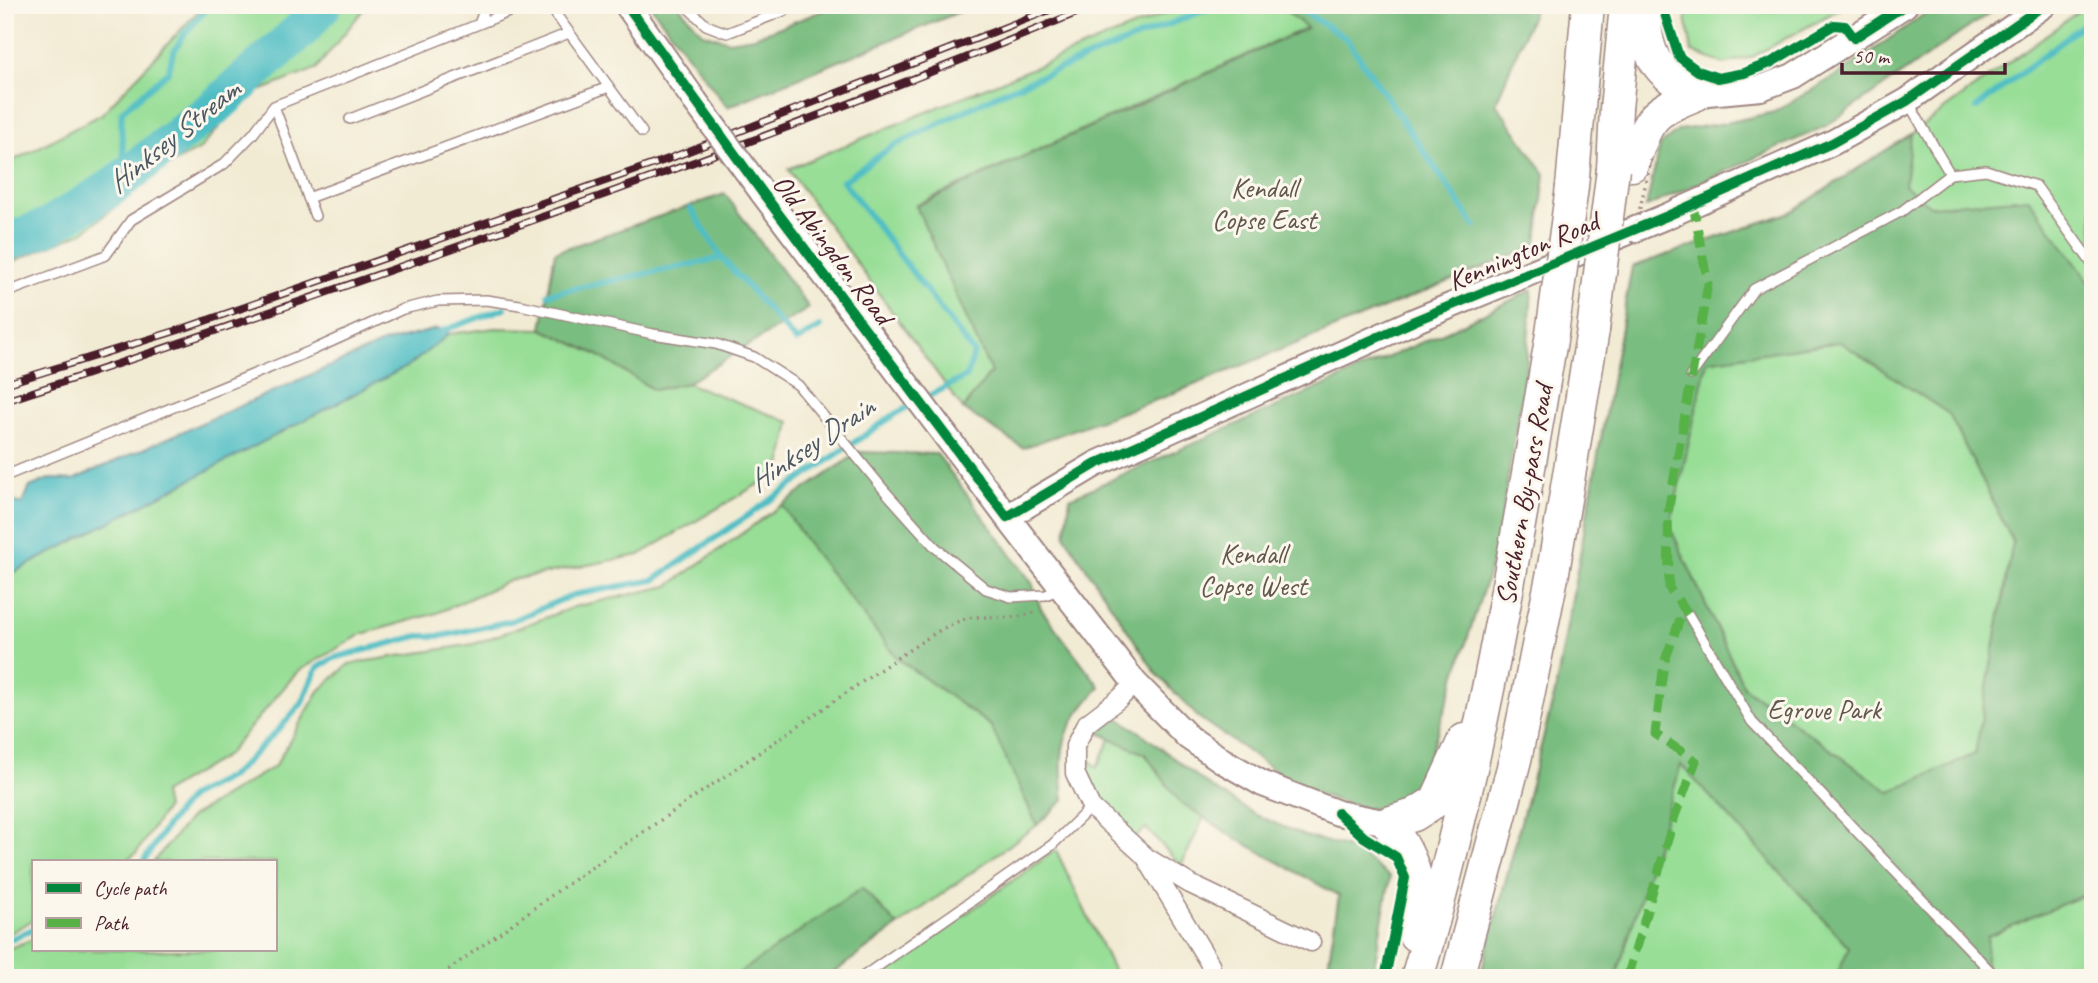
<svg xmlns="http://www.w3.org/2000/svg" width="2098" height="983" font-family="Caveat,sans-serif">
	<rect width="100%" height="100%" fill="#fbf7ec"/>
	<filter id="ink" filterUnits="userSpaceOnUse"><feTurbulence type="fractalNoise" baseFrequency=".0143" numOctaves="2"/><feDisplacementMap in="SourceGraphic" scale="14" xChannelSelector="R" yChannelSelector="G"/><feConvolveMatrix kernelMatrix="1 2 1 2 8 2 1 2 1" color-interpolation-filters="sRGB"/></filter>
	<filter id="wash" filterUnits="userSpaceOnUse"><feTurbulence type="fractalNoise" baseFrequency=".00686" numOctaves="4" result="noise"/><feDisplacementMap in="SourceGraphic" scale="28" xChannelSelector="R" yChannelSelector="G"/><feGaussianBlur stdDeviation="1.57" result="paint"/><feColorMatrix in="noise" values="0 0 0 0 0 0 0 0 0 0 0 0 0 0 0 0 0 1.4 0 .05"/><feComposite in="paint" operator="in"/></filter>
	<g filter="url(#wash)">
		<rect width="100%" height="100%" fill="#f2ebd4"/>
		<!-- green -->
		<path fill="#98de97" stroke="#717e61" stroke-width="2" d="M204,5H367L316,69L247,96L199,150L172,163L83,232L5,265V165L102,114Z
			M1186,5H1279L1308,27L916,205L991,372L963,409L788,169Z
			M1684,5H1847L1752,57L1724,64L1692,52Z
			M2087,5H2093V978H1480L1555,693L1632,267L1791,212L1911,134Z
			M495,328L542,329L596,354L654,390L687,383L790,422L780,471L639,555L511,580L437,613L362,634L297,672L227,755L163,793L166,808L137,852L125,862H33V920L5,936V500L22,504L30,487L49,479L73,480L383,343L437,329L449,334Z
			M782,505L810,547L897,658L991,726L1037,825L826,978H5V950L33,939V950H275V862H153L191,817L275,766L319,691L349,664L474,644L574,607L668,586Z
			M1111,737L1145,754L1179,801L1204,817L1181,866L1146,828L1133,840C1112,815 1085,793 1087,758L1097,767Z
			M1056,850L1117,978H875Z"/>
		<!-- forest -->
		<path fill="#7abd80" stroke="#626e56" stroke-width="2" fill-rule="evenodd" d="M650,5H678L702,33L729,41L754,37L838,5H976L727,107Z
			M1279,5H1536L1496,103L1545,174L1535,260L1524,251L1167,396L1023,448L963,409L991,372L916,206L1307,28Z
			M1937,5H2001L1826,126L1646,207L1660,145L1679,130L1726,123L1774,112L1844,71Z
			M1911,134L1905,185L1930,206L2028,198L2093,287V891L1988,936L1984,978H1836L1849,947L1681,765L1616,978H1480L1555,693L1632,267L1791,212ZM1840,342L1949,414L2013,542L1975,754L1890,792L1744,687L1670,527L1707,361Z
			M725,194L809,308L687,383L654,390L596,354L542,329L555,252Z
			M1532,290L1526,369L1496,550L1419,789L1406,802L1385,809L1364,808L1341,802L1297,786L1198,717L1156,673L1065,536L1070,498L1452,329Z
			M859,452L937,454L1032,583L1041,609L1100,687C1062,730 1058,743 1064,800L1037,825L991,726L897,658L810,547L782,505Z
			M1118,718L1140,732L1212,788L1258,816L1305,836L1353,849L1390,877L1372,978H1326L1339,896L1232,836L1179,801L1145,754L1097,732Z
			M862,888L898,926L826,978H732Z"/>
		<!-- water -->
		<path fill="#4fbec4" stroke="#4c6e78" stroke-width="2" d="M437,329L449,334L410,365L5,577L6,499L22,504L30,487L49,479L73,480L383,343Z"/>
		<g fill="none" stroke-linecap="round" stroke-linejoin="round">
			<!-- stream -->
			<path stroke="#4fbec4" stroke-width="6" d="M1298,5L1301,10L1346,38L1475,226
				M1976,108L2093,17
				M125,176L121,126L122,111L168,72L173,53L185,33L210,5
				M691,209L722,258
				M548,294L722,258L796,341L820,327
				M442,331L505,308
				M925,398L967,376L974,353L843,181L893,146L1007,90L1217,5
				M143,862L168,824L190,797L233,775L280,728L302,703L317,668L334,658L418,636H442L511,621L573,595L654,580L897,413L915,403
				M5,942L33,929"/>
			<!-- river -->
			<path stroke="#4fbec4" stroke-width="38" d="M5,243L49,226L111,188L215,107L301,30L323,5"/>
		</g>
	</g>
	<g filter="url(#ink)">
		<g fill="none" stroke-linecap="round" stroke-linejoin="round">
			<defs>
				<path id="lane" d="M549,5L642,132
					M685,5L706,25L727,33L799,5
					M479,24L526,5
					M1908,102L1950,174
					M350,119L569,33
					M308,198L609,87
					M315,216L274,106L479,24L486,5
					M5,293L106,255L131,220L224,164L253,134L274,106
					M1691,375L1754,289L1902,211L1950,174L1986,170L2036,186L2093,265
					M5,476L313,350L403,309L438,301L486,300L520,305L653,334L716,344L754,357L798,385L884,490L935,547L986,589L1011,597L1046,595L1061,588
					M1688,614L1752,722L1997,978
					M861,978L1052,845L1091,807"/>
				<path id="street" d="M1135,683L1120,698L1086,724L1075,746V773L1091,807L1145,856L1210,964L1213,978
					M1149,859L1190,884L1311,942"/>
				<path id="secondary" d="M627,5L695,101
					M1697,94L1761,88L1793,76L1905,5
					M762,192L1007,517L1135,683L1188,737L1223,761L1263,784L1338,813L1388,823
					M1007,517L1096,464L1414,321L1667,216L1832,143L1907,101L2044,5"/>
				<path id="highway" d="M1643,5C1647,56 1652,70 1697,94
					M1632,165C1649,118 1649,113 1697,94
					M1613,169L1616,109L1626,5
					M1572,187L1588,5
					M1415,935C1420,883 1419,867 1388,823L1414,815L1436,801L1464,740
					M1417,978C1480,767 1515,550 1552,334
					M1457,978L1515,760L1553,572L1593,330"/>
			</defs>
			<!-- lane casing -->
			<use href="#lane" stroke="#9e8580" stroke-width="12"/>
			<!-- street casing -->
			<use href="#street" stroke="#9e8580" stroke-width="21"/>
			<!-- secondary casing -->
			<use href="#secondary" stroke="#9e8580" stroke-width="28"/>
			<!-- highway casing -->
			<use href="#highway" stroke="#9e8580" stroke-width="35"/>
			<!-- path -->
			<path stroke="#9e8580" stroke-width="3.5" stroke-dasharray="2 5" stroke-linecap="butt" d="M437,978L566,885L897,658C918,645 951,619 975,617C998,616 1013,621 1035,612"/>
			<!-- lane -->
			<use href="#lane" stroke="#fff" stroke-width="9"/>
			<!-- street -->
			<use href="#street" stroke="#fff" stroke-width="18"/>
			<!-- secondary -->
			<use href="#secondary" stroke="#fff" stroke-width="24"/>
			<!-- highway -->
			<use href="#highway" stroke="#fff" stroke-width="32"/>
			<defs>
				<path id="rail" d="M5,384L185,328L671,158L1062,5
					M5,401C160,351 314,297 468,243C679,169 889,92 1095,5"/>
			</defs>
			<!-- rail casing -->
			<use href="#rail" stroke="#4a1f2b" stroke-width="8"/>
			<!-- rail -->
			<use href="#rail" stroke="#fbf7ec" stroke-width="5" stroke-dasharray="16" stroke-linecap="butt"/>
			<defs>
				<path id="secondary-bridge" d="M695,101L762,192"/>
				<path id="highway-bridge" d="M1593,330L1613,169
					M1552,334L1572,187"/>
			</defs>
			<!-- secondary-bridge casing -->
			<use href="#secondary-bridge" stroke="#9e8580" stroke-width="28" stroke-linecap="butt"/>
			<!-- highway-bridge casing -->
			<use href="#highway-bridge" stroke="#9e8580" stroke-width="35" stroke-linecap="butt"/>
			<!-- path-bridge -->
			<path stroke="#9e8580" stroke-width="3.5" stroke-dasharray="2 5" stroke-linecap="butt" d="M1632,243L1651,160"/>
			<!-- secondary-bridge -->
			<use href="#secondary-bridge" stroke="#fff" stroke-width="24"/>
			<!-- highway-bridge -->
			<use href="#highway-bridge" stroke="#fff" stroke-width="32"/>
			<!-- quiet -->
			<path stroke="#57b146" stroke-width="9" stroke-dasharray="18 9" stroke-linecap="butt" d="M1688,614L1669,588L1668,512L1708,284L1693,205
				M1627,978L1675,816L1696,761L1655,734L1664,663L1684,608"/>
			<defs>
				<path id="cycleway" d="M627,5L762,192L1007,517L1096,464L1414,321L1667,216L1832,143L1907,101L2044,5
					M1665,5V14L1679,57L1698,71L1718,78L1744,73L1770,63L1834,25L1845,26L1854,38L1905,5
					M1338,813L1364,837L1396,857L1405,878L1385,978"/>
			</defs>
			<!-- cycleway casing -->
			<use href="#cycleway" stroke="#fbf7ec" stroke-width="15"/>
			<!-- cycleway -->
			<use href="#cycleway" stroke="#00873e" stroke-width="10"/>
		</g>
	</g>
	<g text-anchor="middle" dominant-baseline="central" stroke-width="6" stroke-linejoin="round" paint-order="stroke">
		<!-- park labels -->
		<g font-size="28" fill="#61584b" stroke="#fbf7ec">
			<text x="1264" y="187">Kendall<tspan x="1264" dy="32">Copse East</tspan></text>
			<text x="1253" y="553">Kendall<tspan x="1253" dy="32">Copse West</tspan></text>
			<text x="1824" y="709">Egrove Park</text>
		</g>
		<!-- street labels -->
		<g font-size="28" fill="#4a1f2b" stroke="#fbf7ec">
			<text transform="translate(833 249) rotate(53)">Old Abingdon Road</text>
			<text transform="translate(1523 251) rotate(-23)">Kennington Road</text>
			<text transform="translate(1524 495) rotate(-80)">Southern By-pass Road</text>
		</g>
		<!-- water labels -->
		<g font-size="30" font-style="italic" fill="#4c5761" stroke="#fbf7ec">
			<text transform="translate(173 136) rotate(-39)">Hinksey Stream</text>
			<text transform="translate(811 444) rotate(-34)">Hinksey Drain</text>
		</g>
	</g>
	<!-- margin -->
	<rect width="2098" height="983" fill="none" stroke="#fbf7ec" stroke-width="28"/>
	<!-- legend -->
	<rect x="32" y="860" width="245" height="91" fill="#fbf7ec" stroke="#b4a19f" stroke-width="2"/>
	<rect x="46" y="883" width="35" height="10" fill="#00873e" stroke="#b4a19f" stroke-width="2"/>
	<text x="94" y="895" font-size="21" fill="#4a1f2b">Cycle path</text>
	<rect x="46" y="918" width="35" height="10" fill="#57b146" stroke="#b4a19f" stroke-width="2"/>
	<text x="94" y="930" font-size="21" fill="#4a1f2b">Path</text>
	<!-- scale -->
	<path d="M1842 63v10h163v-10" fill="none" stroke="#4a1f2b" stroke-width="3.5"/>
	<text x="1853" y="63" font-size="21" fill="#4a1f2b" stroke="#fbf7ec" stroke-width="5" paint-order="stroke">50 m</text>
</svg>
